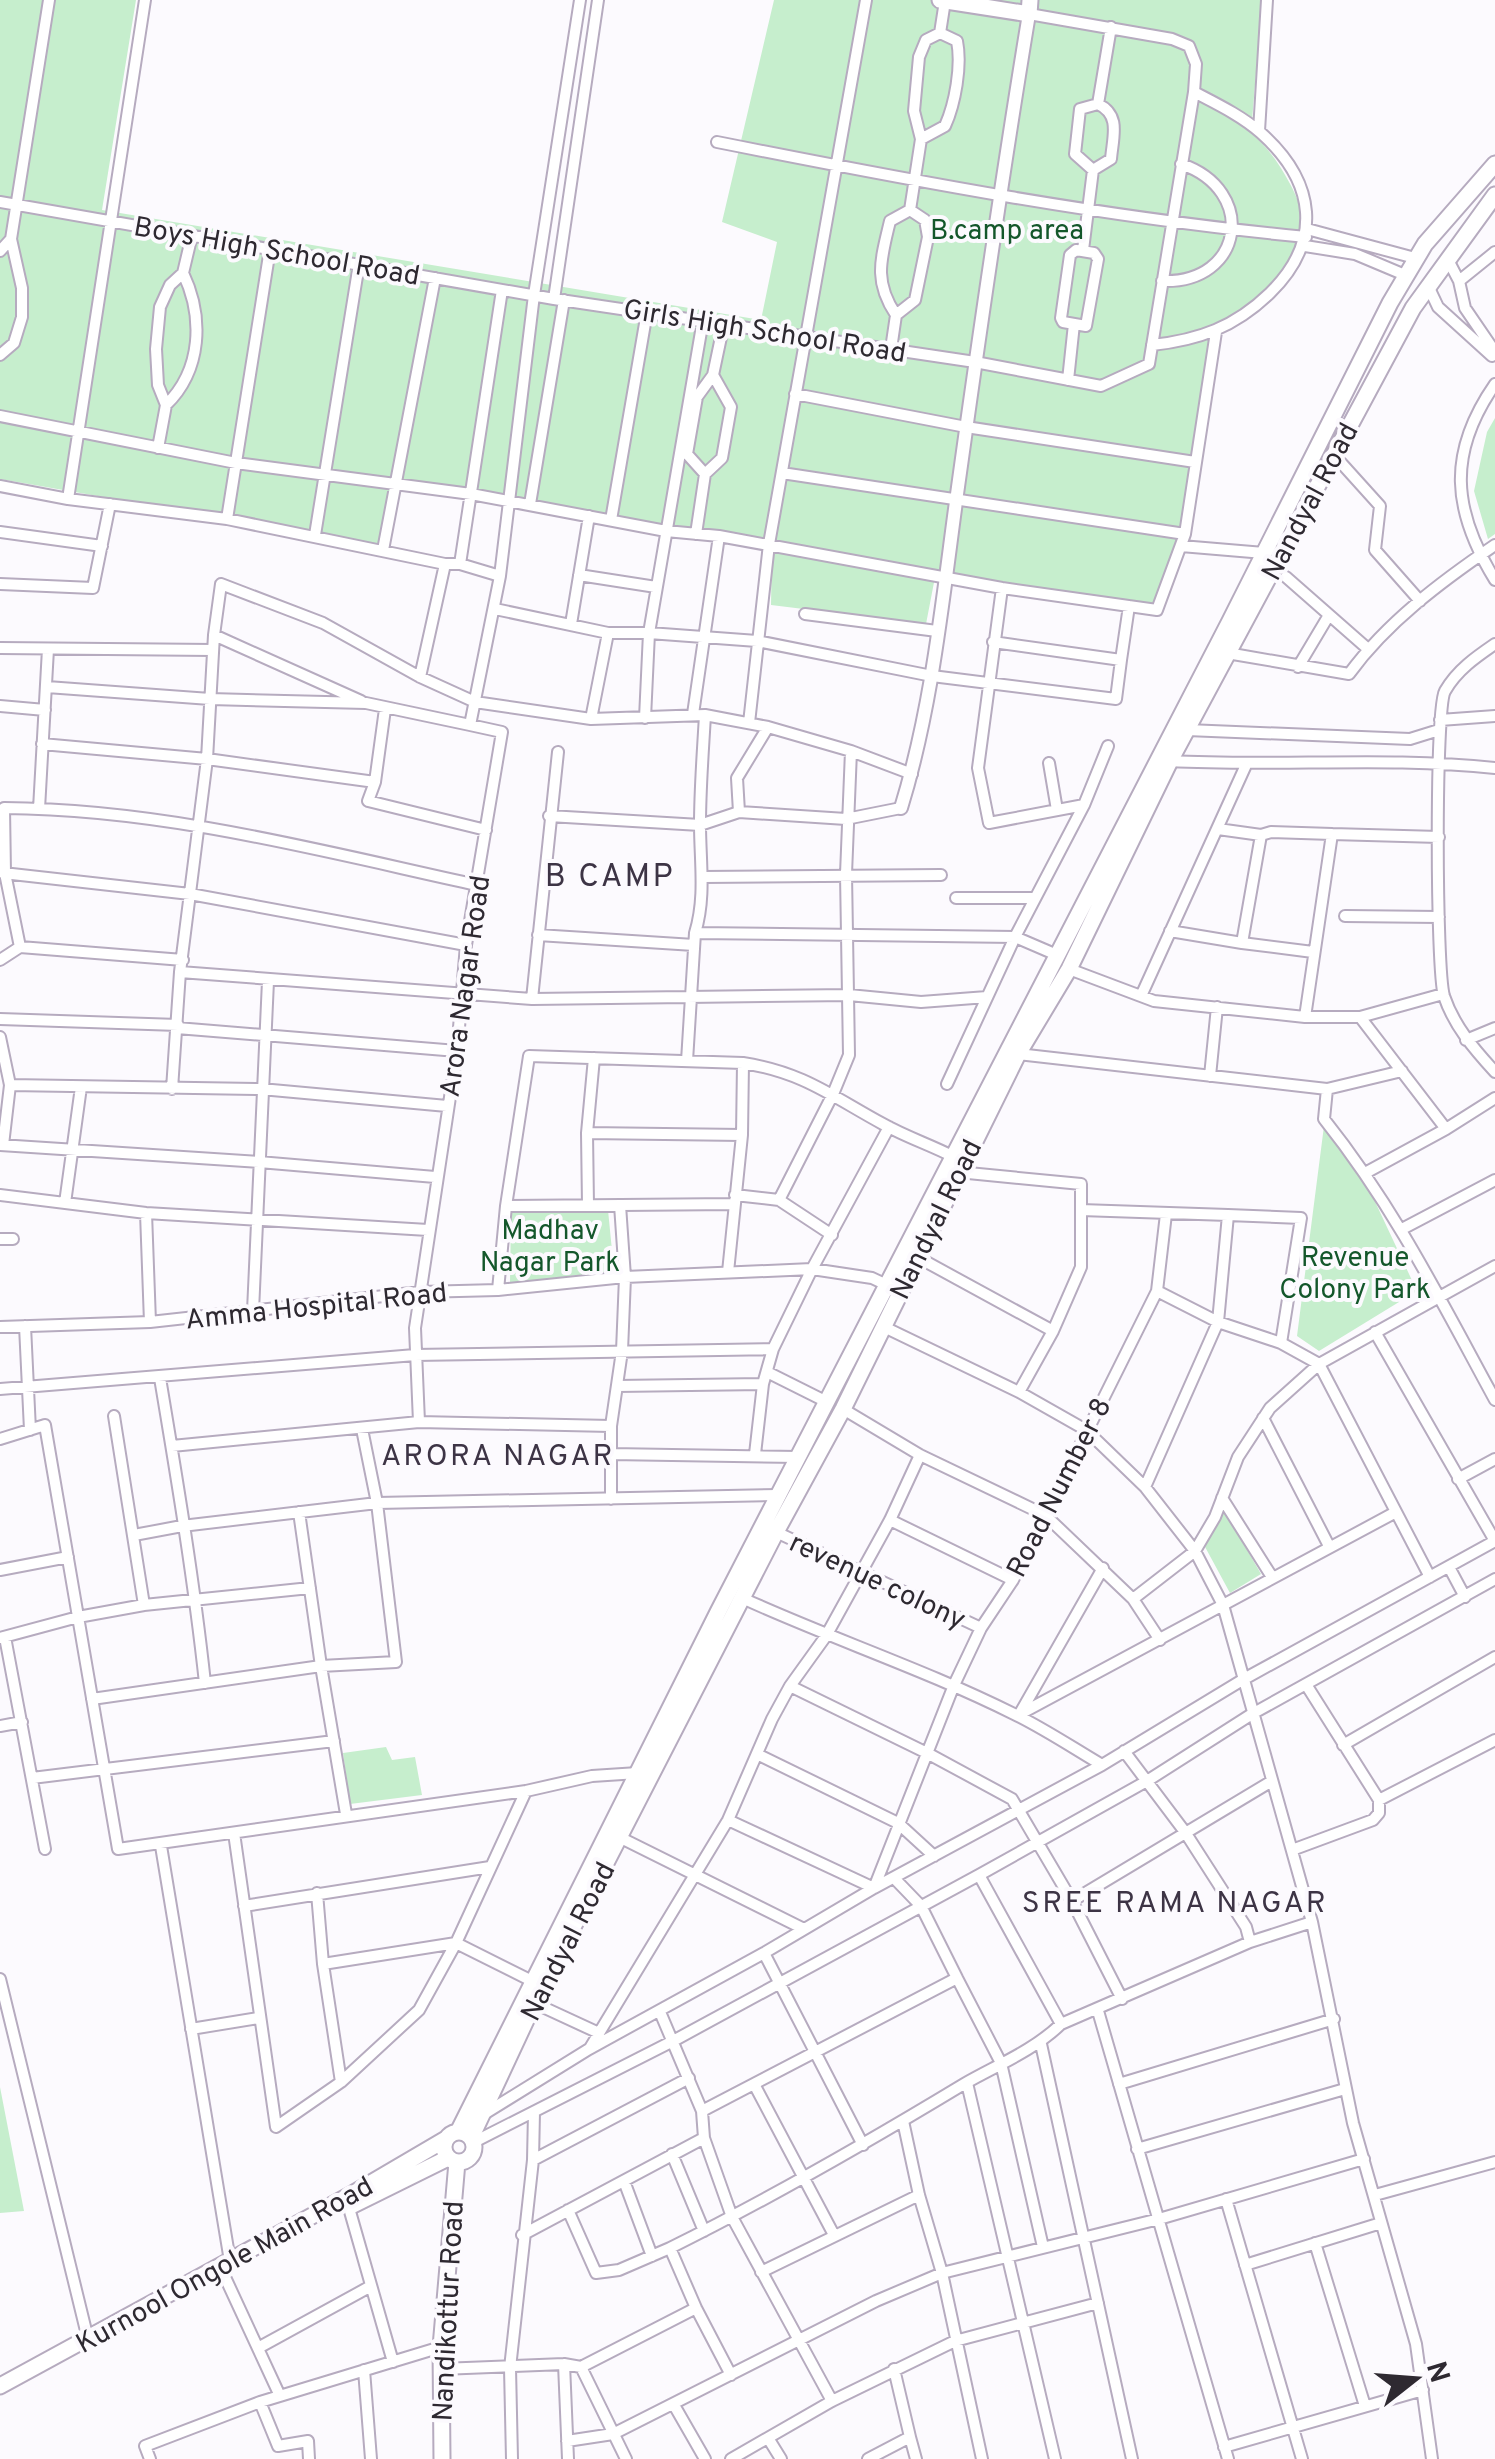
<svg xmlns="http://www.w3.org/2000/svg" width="1495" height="2459" viewBox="0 0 1495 2459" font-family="Overpass,sans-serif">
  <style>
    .green { fill: #c6eecd }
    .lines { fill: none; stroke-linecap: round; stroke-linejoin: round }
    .minor-casing { stroke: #b6abbf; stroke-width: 14 }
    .tertiary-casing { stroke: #b6abbf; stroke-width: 16 }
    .secondary-casing { stroke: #b6abbf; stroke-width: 19 }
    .primary-casing { stroke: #b6abbf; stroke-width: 19 }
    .minor { stroke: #fff; stroke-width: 10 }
    .tertiary { stroke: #fff; stroke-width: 12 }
    .secondary { stroke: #fff; stroke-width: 15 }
    .primary { stroke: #fff; stroke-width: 15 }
    .labels { text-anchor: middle; stroke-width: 8; stroke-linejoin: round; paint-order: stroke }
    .park-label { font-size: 28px; fill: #14572b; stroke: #fcfafe }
    .street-label { font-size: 28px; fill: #2e2931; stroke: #fcfafe }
    .neighbourhood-label { font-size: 30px; letter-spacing: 2.5px; fill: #3d3445; stroke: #fcfafe }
    .quarter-label { font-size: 32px; letter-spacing: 2.5px; fill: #3d3445; stroke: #fcfafe }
  </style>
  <rect width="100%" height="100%" fill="#fcfafe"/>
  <path class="green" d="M0,0h136l-34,210 659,110 16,-78 -55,-20 52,-222h488l-11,133c17,14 28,31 38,49 41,71 -22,112 -76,145l-31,209 -27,70 -219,-34 -10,52 -155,-19 1,-63 -379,-63 -14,66 -379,-66z
    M1495,418v116l-7,5 -14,-48 13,-59z
    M1324,1126l39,50 54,115 -98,60 -22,-15z
    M608,1210l6,61 -104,12 1,-70z
    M1224,1510l37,64 -31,19 -26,-48z
    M386,1747l6,13 23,-3 7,38 -72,9 -7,-51z
    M0,2087l24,124 -24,2z"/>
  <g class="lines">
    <g class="minor-casing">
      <path id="minor" d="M940,33l5,-32
        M1098,104c23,11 15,32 13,55l-18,11 -18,-16 5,-45z
        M1098,104l13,-77
        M1259,131l8,-131
        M921,139l24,-13c10,-22 17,-60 12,-85l-17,-8
        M717,142c196,39 390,76 589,95
        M0,202l554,97 421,63 126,24 48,-22 45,-272 2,-28 -7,-18 -17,-7 -143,-25
        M910,210l11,-71 -7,-28 5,-54 7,-17 14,-7
        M1307,229l108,29
        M1305,246l50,8 50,21
        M1076,250l18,3 4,6 -12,67 -23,-4 -2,-4 9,-63z
        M1083,250l10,-80
        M0,251l11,-12
        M1447,258l12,23 6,27 30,44
        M1162,281c82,3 96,-91 19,-117
        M1459,281l36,-29
        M1429,288l9,19 54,49
        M554,299l44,-299
        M896,315l19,-15 13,-63 -3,-17 -15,-10
        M1152,345c47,-5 83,-18 118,-52 53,-52 46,-111 -9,-160 -19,-17 -44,-29 -67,-41
        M891,349l5,-34c-23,-34 -15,-56 -6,-94l20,-11
        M0,355l14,-12 8,-26v-29l-11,-49 38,-239
        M1068,380l6,-56
        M1495,384c-48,69 -43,126 0,196
        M795,394l171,33 229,35
        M166,405c36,-35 38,-88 17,-132
        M0,416l236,47 235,31 195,37 53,5 283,52 155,22 28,-76 31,-202
        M158,448l8,-43 -8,-20 -2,-36 4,-42 10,-22 13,-12 9,-38
        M1334,455l46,51 -5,44 45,51
        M782,473l403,61
        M705,474l-18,-20 10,-57 16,-22 11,-52
        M0,486l68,13 159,20 218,45h15l40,12
        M68,499l77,-499
        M530,504l34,-204
        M227,519l43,-270
        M611,520l36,-208
        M0,532l102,14
        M696,534l9,-60 17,-16 9,-51 -18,-32
        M315,535l44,-271
        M1181,546l83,7
        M383,550l52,-272
        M460,564l42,-274
        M579,575l77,12
        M1286,577l82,72
        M0,584l93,4 17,-84
        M1002,588l-24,180 11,55 95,-18
        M495,609l113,24h41l108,8 175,35 184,23 5,-39
        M805,614l132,17
        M571,624l18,-108
        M214,635l147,66
        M993,642l128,18 8,-54
        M1495,644c-19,13 -38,26 -50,47 -10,17 -9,279 -1,305 10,30 30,53 51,76
        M0,648l213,2
        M1227,653l122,21c38,-52 93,-93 146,-129
        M1298,667l31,-52
        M420,677l25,-113
        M47,687l163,12 156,4 104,22
        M0,706l45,4
        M693,714l26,-178
        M645,718l4,-85 54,-313
        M591,719l17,-86
        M1440,720l55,-4
        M749,723l20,-179 97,-544
        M1187,730l223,9 29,-9
        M42,744l165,15 168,23 -7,19 118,29
        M1170,761c109,6 218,-5 325,7
        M1049,763l8,47
        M375,782l10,-73
        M39,809l9,-160
        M739,812l-2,-34 31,-51
        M549,816l151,9 39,-13 107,7 55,-11
        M1218,829l43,6
        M3,873l187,21 276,51
        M703,877l238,-2
        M956,898h79
        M1345,916l94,1
        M1170,931l72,12
        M695,933l320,4 42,18
        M538,935l156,10
        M20,947l163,13
        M1313,952l-71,-9 19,-108 10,-3 61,2
        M0,960l20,-13 -15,-74 -1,-65c161,1 317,43 473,77
        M1069,969l85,32 151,16h55l83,-23
        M180,972l352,27 317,-4 72,7 66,-5
        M1141,996l105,-231
        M532,999l26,-247
        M1305,1017l27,-183 107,3
        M1360,1017l86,112
        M0,1019l178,6
        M177,1028l280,23
        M0,1037l10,48 -7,60
        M1466,1040l29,-12
        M1018,1054l309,35 75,-18
        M687,1061l8,-128c11,-36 5,-71 5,-109 0,-36 3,-73 5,-109
        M743,1063c60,9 90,34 140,61 23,13 48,21 71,33
        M1210,1076l7,-69
        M947,1084l68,-147 69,-132 24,-59
        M10,1085l251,4 186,17
        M172,1089l8,-117 27,-213 7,-124 7,-51 102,39 97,54 55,25 116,17 114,-4 63,12 83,24 61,23
        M1327,1089l-3,30c71,89 117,182 171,281
        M587,1133l155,2
        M0,1145l259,17 176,15
        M958,1172l123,12v83l-28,64 -34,61
        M1367,1172l79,-43 49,-31
        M0,1195l146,18 282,17
        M735,1195l44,5 53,35
        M779,1200l54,-106 16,-39 -3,-181 5,-123
        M65,1203l16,-116
        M588,1205l-1,-72 7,-75
        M506,1206l228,-2
        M1081,1210l147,5 -10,107 -73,165
        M146,1213l4,109
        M1228,1215l73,3 -20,125 38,21 111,213
        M1402,1229l93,-49
        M0,1239h13
        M919,1258l134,73
        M498,1290l8,-84 23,-150 214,7 -1,72 -14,137
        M1157,1291l61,31 63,21
        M253,1311l15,-330
        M25,1326l5,104
        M882,1326l137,66 67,38 59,57 50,64 28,54 89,317 41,201 63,221 16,115
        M0,1327l150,-5 270,-30 78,-2 127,-13 187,-8 60,9 17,8
        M767,1372l60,30
        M160,1378c17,101 34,203 45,305
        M617,1386l146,-2
        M0,1389l415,-34 358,-6
        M843,1409l77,46 125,60 88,84 27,41
        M114,1416l30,189
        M1263,1418l66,128
        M419,1422l-4,-94 42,-277 9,-106 36,-213 -32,-7 30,-149 34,-281 46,-295
        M0,1439l45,-14 73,424 408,-58 66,-15 46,-3
        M172,1446l247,-24 192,4
        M611,1454l187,3
        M755,1454l8,-70 10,-35 39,-80 77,-142
        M1458,1479l37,-20
        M1222,1498l50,79
        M611,1499v-73l11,-75 3,-74 -5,-72
        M299,1512l22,154 25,148
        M890,1520l123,60
        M776,1532l205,96
        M134,1535l48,-9 195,-23 -15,-74
        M1449,1567l16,30
        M0,1570l68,-13
        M742,1598c90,41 184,72 272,116 31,15 59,34 88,51
        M1133,1599l62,-48 20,-34 23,-60 32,-49 49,-44 176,-98
        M5,1637l40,212
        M0,1638l78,-21 66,-12 166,-17
        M790,1686l137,67 85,46 60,102 50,98
        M1307,1686l72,114 116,-60
        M92,1699l229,-33 75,-4 -19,-159 402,-8
        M1018,1715l378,-203
        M1019,1715l84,-147
        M0,1726l22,-4
        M1343,1745l152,-88
        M1124,1751l61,81 61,95 4,15
        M757,1754l141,69 36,33
        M32,1778l302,-37
        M728,1820l146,68 80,-203 27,-57 32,-48 144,-289 9,-77
        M234,1833l42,294 65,-45 78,-72 37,-67 70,-152
        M619,1837l185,92
        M161,1846l69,415
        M1292,1850l81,-30 6,-7v-13
        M979,1875l82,149
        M317,1893l6,71
        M1072,1901l200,-120
        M244,1906l246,-39
        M764,1953l99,192
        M957,1978l44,85 42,184
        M0,1979l88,360
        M534,2003l65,30
        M1098,2011l130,448
        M660,2012l42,99 2,27 28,79 100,184
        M191,2029l67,-11
        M1041,2044l91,415
        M590,2048l138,-228 44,-101 18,-33 36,-50 64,-116 30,-65
        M341,2082l-18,-118 133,-21 78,39
        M967,2083l88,376
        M754,2084l80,151
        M1119,2084l215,-65
        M702,2111l255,-133 -36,-72 -27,-28
        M484,2114l105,-65 175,-96 110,-65 228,-123 142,-86 251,-138 -120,-209
        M903,2121l16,74 23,78 40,186
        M474,2142l199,-101 306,-166 168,-94 105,-67 243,-135
        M1137,2149l208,-60
        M672,2154l32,77
        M533,2160l156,-82
        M624,2181l28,75
        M1375,2195l120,-33
        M1226,2199l76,260
        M349,2208l44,154
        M568,2210l28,63 23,-3 51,-22
        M522,2235l182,-97
        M1315,2243l50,163
        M1245,2265l136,-42
        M761,2272l158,-77
        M224,2275l56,121
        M258,2348l113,-62
        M564,2364l4,95
        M581,2367l45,92
        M441,2369l123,-5 17,3 115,-59
        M894,2369l16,68
        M364,2370l7,89
        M731,2375l-35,-67 -26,-60c101,-50 198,-106 294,-164 33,-19 69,-33 97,-60l189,-82 62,-20
        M260,2402l18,44 30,-5 1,18
        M674,2405l31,54
        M768,2438l13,21
        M567,2441l46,-7 263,-133 66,-28 217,-54 205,-60
        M1224,2447l199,-57
        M150,2459l-5,-13 115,-44 181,-55
        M512,2459l-2,-91 23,-208 1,-48
        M731,2459l101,-58 123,-60 143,-38
        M868,2459l42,-22 6,22"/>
    </g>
    <g class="tertiary-casing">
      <path id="tertiary" d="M901,808c32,-104 42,-214 57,-321 22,-158 45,-316 71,-473"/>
    </g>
    <g class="secondary-casing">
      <path id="secondary" d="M940,0l89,14 1,-14"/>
    </g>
    <g class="primary-casing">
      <path id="primary" d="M444 2147a15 15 0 1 1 30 0a15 15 0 1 1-30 0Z
        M458,2132l260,-520 512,-991 160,-318 35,-59 70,-80
        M471,2138l63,-135 242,-471 67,-123 175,-355 51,-85 101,-208 243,-453 82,-113
        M353,2205l95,-47
        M0,2386l354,-193 92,-54
        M442,2459l-1,-112 16,-185"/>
    </g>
    <use href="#minor" class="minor"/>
    <use href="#tertiary" class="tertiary"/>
    <use href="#secondary" class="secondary"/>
    <use href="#primary" class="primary"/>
  </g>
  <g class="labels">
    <g class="park-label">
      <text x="1007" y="239">B.camp area</text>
      <text x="550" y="1239">Madhav<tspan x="550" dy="32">Nagar Park</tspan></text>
      <text x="1355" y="1266">Revenue<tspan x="1355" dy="32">Colony Park</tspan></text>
    </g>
    <g class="street-label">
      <text transform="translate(277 250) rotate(10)" y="10">Boys High School Road</text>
      <text transform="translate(765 330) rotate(9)" y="10">Girls High School Road</text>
      <text transform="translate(1309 501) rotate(-62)" y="10">Nandyal Road</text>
      <text transform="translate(464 986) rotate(-82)" y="10">Arora Nagar Road</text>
      <text transform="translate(935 1219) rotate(-64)" y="10">Nandyal Road</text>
      <text transform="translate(316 1305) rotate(-6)" y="10">Amma Hospital Road</text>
      <text transform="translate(1058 1487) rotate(-63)" y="10">Road Number 8</text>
      <text transform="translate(878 1580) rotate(25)" y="10">revenue colony</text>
      <text transform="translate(567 1941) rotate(-63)" y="10">Nandyal Road</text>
      <text transform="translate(224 2264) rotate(-29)" y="10">Kurnool Ongole Main Road</text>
      <text transform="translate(447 2311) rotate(-87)" y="10">Nandikottur Road</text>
    </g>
    <g class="neighbourhood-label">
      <text x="498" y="1465">ARORA NAGAR</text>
      <text x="1175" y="1912">SREE RAMA NAGAR</text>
    </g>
    <g class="quarter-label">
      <text x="610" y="886">B CAMP</text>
    </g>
  </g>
  <g transform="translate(1415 2379) rotate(73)" stroke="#fcfafe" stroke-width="8" paint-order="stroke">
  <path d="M0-8L18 38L0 25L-18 38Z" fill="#2e2931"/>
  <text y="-15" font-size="28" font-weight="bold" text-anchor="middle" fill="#2e2931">N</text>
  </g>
</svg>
